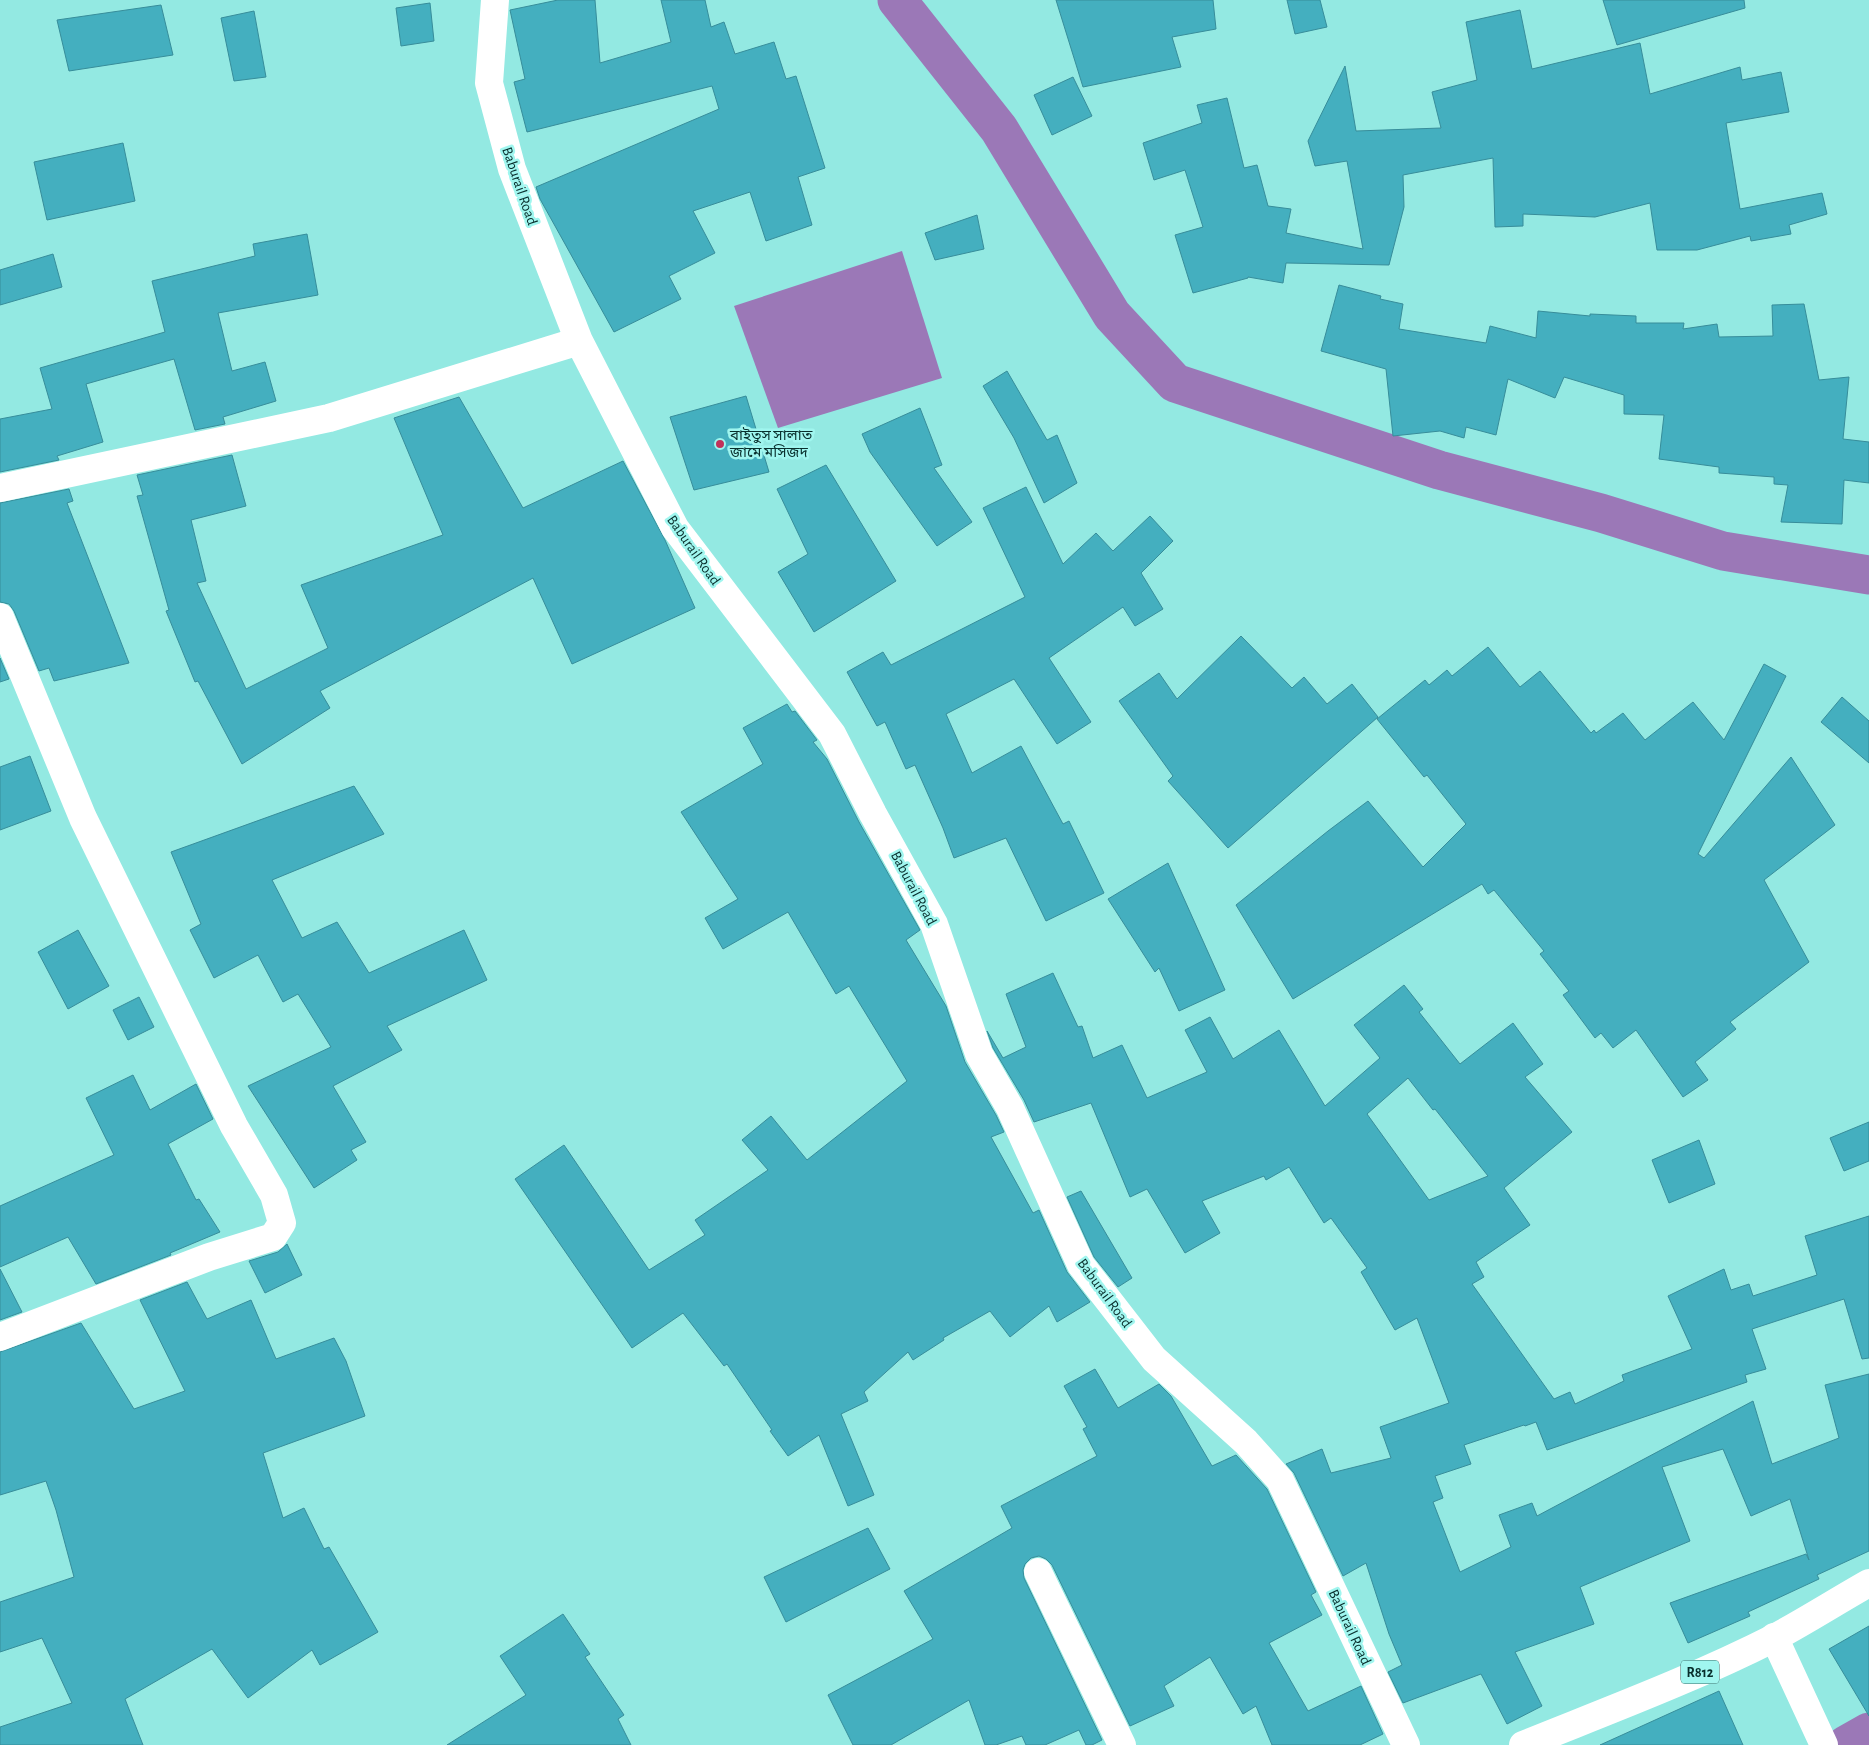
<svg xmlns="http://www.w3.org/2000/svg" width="1869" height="1745" viewBox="0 0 1869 1745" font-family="'Alegreya Sans','Noto Sans Bengali',sans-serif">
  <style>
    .water { fill: #9b78b7 }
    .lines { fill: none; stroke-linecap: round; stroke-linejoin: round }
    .canal { stroke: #9b78b7; stroke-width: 39 }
    .building { fill: #44afbf; stroke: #378d9a; fill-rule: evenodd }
    .minor { stroke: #fff; stroke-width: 28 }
    .primary { stroke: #fff; stroke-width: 28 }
    .poi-dot { fill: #c1325a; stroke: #a0f6ef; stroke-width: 2 }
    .labels { text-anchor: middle; stroke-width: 5; stroke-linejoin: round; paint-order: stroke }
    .shield { fill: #a0f6ef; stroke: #366a66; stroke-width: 1 }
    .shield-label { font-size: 14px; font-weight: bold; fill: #082e2c }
    .street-label { font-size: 15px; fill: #082e2c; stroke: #a0f6ef }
    .poi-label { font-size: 15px; fill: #082e2c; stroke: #a0f6ef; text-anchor: start }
  </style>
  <rect width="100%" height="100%" fill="#93e9e2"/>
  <path class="water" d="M902,251l40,127 -164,50 -44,-122z"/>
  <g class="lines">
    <path class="canal" d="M897,0l102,129 113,186 63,68 264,87 162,43 122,38 146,24
      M1846,1745l23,-13"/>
  </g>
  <path class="building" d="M558,0h37l5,63 71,-21 -10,-42h44l6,27 13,-5 11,32 39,-12 12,37 10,-3 29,92 -27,9 14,48 -46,16 -16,-49 -57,19 22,42 -46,23 12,23 -67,33 -74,-133 -4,-12 183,-78 -7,-23 -185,46 -13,-50 11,-3 -15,-69z
    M1056,0h157l3,29 -44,8 9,30 -98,20z
    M1287,0h33l7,27 -32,7z
    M1603,0h141l1,8 -128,37z
    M430,3l4,38 -33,5 -5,-38z
    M161,5l12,50 -104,16 -12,-51z
    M1520,10l12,59 108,-26 10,51 90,-27 2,13 39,-8 8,40 -63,11 14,86 82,-16 5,21 -38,11 2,9 -40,7 -1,-5 -53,14h-40l-7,-47 -55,14 -72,-3v12l-28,1 -2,-69 -90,17 1,32 -15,58 -103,-2 -3,20 -35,-6v1l-55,15 -18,-58 28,-8 -18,-57 -31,10 -11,-37 59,-20 -5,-18 30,-7 17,70 13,-3 11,41 23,3 -5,24 77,16 -16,-88 -32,5 -7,-25 37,-75 11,65 85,-3 -9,-36 45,-12 -11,-58z
    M254,11l12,66 -32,4 -13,-63z
    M1073,77l19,39 -40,19 -18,-40z
    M123,143l12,58 -88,19 -13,-58z
    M977,215l7,34 -49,11 -10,-27z
    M307,234l11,61 -100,18 14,58 33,-9 11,39 -53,16 2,7 -30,6 -21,-71 -88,25 17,58 -46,14 2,4 -59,12v-53l52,-10 -12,-41 125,-36 -13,-51 103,-25 -2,-12z
    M53,254l9,33 -62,18v-35z
    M1339,285l42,11 -1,3 23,5 -4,25 87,14 4,-17 46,12 2,-27 52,5v-2l46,2v7h48l-1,6 34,-5 2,13 54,-1 -1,-31 32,-1 15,76 30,-3 -6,62 26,3v41l-25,-3 -2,44 -61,-2 7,-37 -14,-1v-7l-55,-4v-6l-60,-8 5,-44 -40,-1v-19l-60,-18 -9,21 -47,-19 -12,56 -30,-8 -2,11 -24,-7 -47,5 -7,-67 -65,-18z
    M1007,371l40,69 10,-5 20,48 -33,20 -30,-65 -31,-52z
    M746,396l23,76 -75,18 -24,-73z
    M459,397l64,111 100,-47 42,79 30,68 -123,56 -39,-86 -213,113 10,17 -88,56 -44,-83 -3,1 -29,-71 3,-1 -32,-114 6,-1 -6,-20 95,-20 14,51 -55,14 15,61 -9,2 49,106 82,-41 -27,-63 142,-50 -49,-117z
    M920,408l22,57 -8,3 38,54 -35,24 -67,-94 -8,-18z
    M826,465l70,116 -82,51 -36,-60 30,-18 -31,-65z
    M1026,487l37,77 33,-31 17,18 37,-35 23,25 -32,32 22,36 -28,17 -12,-19 -74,51 42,64 -34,22 -43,-65 -68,35 26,59 49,-27 42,78 6,-3 35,72 -58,28 -40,-83 -52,20 -11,-30 -28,-63 -9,4 -21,-47 -8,4 -30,-54 36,-20 8,13 134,-68 -42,-89z
    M69,489l4,12 -6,2 62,160 -75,18 -5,-13 -10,3 -25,-60 -5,-7 -9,-2v-99z
    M1241,636l51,52 12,-11 23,27 25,-20 26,33 -150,131 -60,-67 5,-5 -54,-75 40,-28 18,26z
    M1488,647l32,40 20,-16 51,62 3,-3 2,3 27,-20 22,27 48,-38 31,38 40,-76 22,12 -88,178 6,4 87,-101 44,68 -71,55 45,82 -79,60 6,7 -41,33 13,18 -25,17 -47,-67 -23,18 -12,-15 -6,5 -32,-43 6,-4 -29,-37 4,-3 -50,-61 -6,4 -6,-10 -189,115 -57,-94 92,-74 40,-30 55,66 43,-43 -39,-49 -3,2 -47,-58 48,-39 4,5 18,-15 5,6z
    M0,658l9,21 -9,3z
    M1842,697l27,24v42l-48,-41z
    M787,704l5,8 3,-1 22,29 -4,2 14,17 32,63 61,108 -14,10 40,66 19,56 31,53 8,17 -13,5 42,76 6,-3 28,62 23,30 -33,20 -8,-16 -39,31 -20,-26 -47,27 1,2 -31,20 -5,-8 -44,40 4,9 -27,13 33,81 -26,11 -29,-71 -31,21 -18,-25 2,-1 -45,-66 -3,2 -41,-53 -51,35 -117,-169 49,-34 85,125 56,-35 -10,-15 73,-50 -26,-30 29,-24 36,44 100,-79 -58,-95 -13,8 -48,-82 -65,37 -18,-31 33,-19 -57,-87 82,-48 -20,-36z
    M30,756l21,55 -51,19v-63z
    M354,786l30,48 -112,46 30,58 35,-16 32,51 95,-43 23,50 -100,46 15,24 -69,36 33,56 -15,8 6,10 -43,28 -66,-102 83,-39 -33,-53 -15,8 -25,-47 -44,23 -24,-48 11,-6 -30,-72z
    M1168,863l57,127 -46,21 -20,-43 -4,4 -47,-73z
    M78,930l31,56 -41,23 -30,-57z
    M1053,973l25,54 4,-1 11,32 29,-13 25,53 60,-26 -22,-42 25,-13 23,42 46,-29 46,76 55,-48 -26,-33 50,-40 19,24 -4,3 41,52 53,-41 30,41 -18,13 47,55 -68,56 26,37 -54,37 8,15 -12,7 82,115 16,-7 5,12 49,-23 -2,-6 70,-26 -24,-53 56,-27 7,21 18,-6 4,12 64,-21 -12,-39 64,-20v142l-7,1 -18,-60 -92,30 14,40 -21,6 2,7 -200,68 -11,-28 -11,4 -1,-1 -60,20 7,19 -36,12 8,22 -10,4 27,70 51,-25 -12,-32 33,-12 5,13 216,-115 19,63 67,-26 -14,-53 44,-11v177l-52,24 2,4 -71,33 2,4 -62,27 -18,-40 136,-49 3,6 -19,-61 -39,17 -28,-67 -61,18 28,74 -110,46 14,37 -79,28 27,54 -35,18 -26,-50 -78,29 -15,-31 14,-7 -13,-31 -23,-71 -23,13 -49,-103 -8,-9 36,-15 9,24 60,-15 -11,-31 69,-24 -32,-85 -22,12 -34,-58 6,-4 -36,-50 -7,5 -35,-56 -23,13 -2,-4 -62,25 18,32 -35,20 -38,-64 -17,8 -39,-94 -57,19 -10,-22 -31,-52 -6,-17 16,27 23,-11 -20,-53zM1408,1078l25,32 2,-1 53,67 -59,24 -62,-86z
    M139,997l15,30 -26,13 -15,-30z
    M133,1075l17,35 46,-26 17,35 -45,25 28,56 3,-1 21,33 -50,21 1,2 -75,29 -28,-47 -68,30v-61l114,-51 -28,-57z
    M1869,1122v39l-25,10 -14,-33z
    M1699,1140l16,44 -46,19 -17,-43z
    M1081,1191l51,87 -14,9 -24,-30 -27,-60z
    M287,1244l15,31 -37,18 -16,-32 29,-9z
    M0,1269l22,43 -22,8z
    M187,1282l20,37 44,-19 25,59 58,-21 12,23 19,55 -102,37 20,65 21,-10 20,41 5,-2 49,85 -58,33 -8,-15 -64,48 -36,-49 -87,50 18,46h-143v-18l72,-24 -30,-65 -42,14v-50l74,-25 -18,-67 -10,-29 -46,14v-143l81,-29 53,86 51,-18 -45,-91z
    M1095,1369l23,39 41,-24 12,12 41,70 24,-11 31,34 49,103 -5,3 11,20 -53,28 39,68 53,-25 22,48 -23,11h-88l-16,-39 -13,8 -33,-57 -46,29 10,20 -44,20 -78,-161 -6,-6 -7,-3 -8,2 -6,6 -2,6 1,8 78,162 -10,5h-6l-7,-15 -34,15h-19l-4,-9 -26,9h-11l-16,-45 -78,45h-38l-25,-50 105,-56 -29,-48 108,-63 -11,-22 96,-50 -14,-27 4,-2 -23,-41z
    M868,1528l22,41 -104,53 -22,-45z
    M563,1614l27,40 -5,3 39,58 -6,4 13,26h-184l79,-50 -26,-39z
    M1869,1626v90l-40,-67z
    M1719,1691l24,54h-143z"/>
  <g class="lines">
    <path class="minor" d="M495,0l-6,83 23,86 67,172 96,187 157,206 41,80 61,110 45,130 31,54 71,157 73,94 92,83 34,38 126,265
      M0,488l329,-70 250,-77
      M0,617l83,201 151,308 40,69 8,28 -9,14 -64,20 -209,80
      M1038,1572l84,173
      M1774,1637l50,108"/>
    <path class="primary" d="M1523,1745c84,-34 170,-66 251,-107 32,-17 63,-37 95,-55"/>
  </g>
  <circle class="poi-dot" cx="720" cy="444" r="5"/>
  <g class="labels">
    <rect class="shield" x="1681" y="1660.5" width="38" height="23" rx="4"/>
    <g class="shield-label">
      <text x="1700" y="1677">R812</text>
    </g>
    <g class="street-label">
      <text transform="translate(520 186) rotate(71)" y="5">Baburail Road</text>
      <text transform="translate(694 550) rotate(55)" y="5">Baburail Road</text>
      <text transform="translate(914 888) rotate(62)" y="5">Baburail Road</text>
      <text transform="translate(1105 1293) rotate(54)" y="5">Baburail Road</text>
      <text transform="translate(1350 1627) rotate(65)" y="5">Baburail Road</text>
    </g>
    <g class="poi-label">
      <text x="730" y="440">বাইতুস সালাত<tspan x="730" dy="17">জামে মসিজদ</tspan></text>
    </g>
  </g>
</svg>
